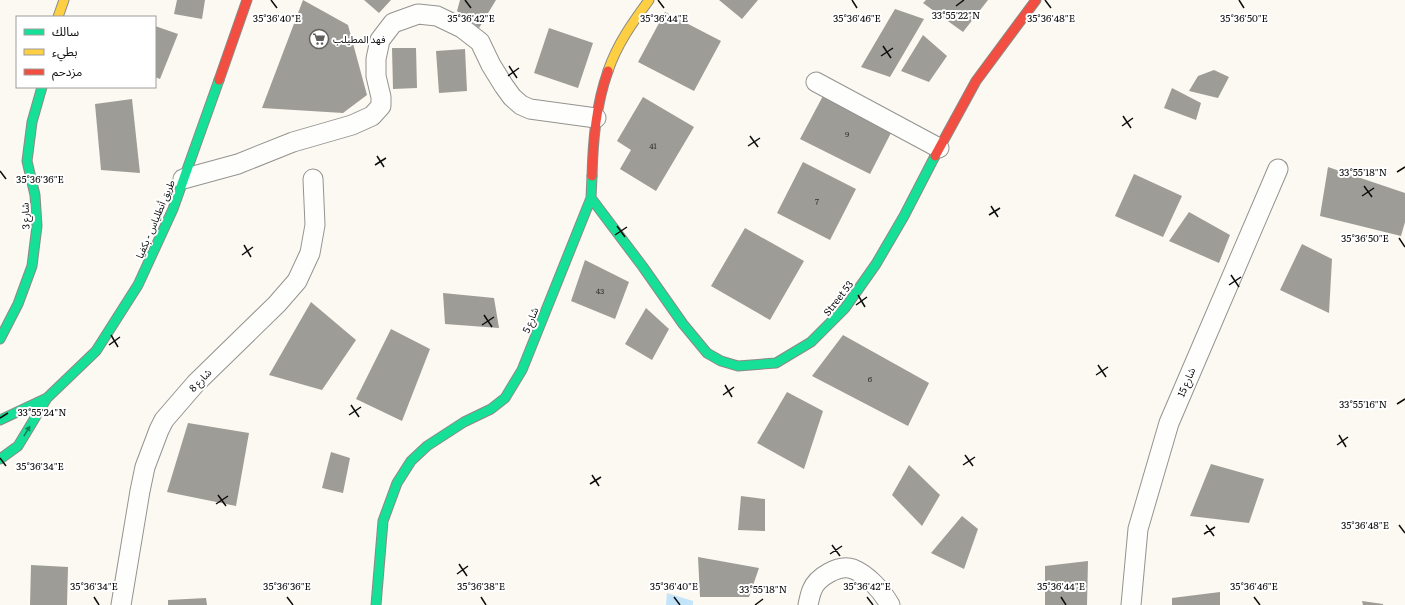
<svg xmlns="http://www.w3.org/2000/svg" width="1405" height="605" viewBox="0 0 1405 605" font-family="Literata,'Noto Sans Arabic',serif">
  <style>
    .water { fill: #c4e4f9 }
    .building { fill: #9e9c97 }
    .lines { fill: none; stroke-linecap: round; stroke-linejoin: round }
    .street-casing { stroke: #949390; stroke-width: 21 }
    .fast-casing { stroke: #8b8a86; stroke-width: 11 }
    .slow-casing { stroke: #8b8a86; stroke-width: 11 }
    .jam-casing { stroke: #8b8a86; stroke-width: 11 }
    .street { stroke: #fefefd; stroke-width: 19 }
    .fast { stroke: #16e098; stroke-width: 9 }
    .slow { stroke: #ffcf43; stroke-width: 9 }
    .jam { stroke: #f24e42; stroke-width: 9 }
    .oneway { fill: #128159 }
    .ticks { fill: none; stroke: #0d0d0d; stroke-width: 1.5 }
    .labels { text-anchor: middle; stroke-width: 4; stroke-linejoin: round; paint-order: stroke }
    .number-label { font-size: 8px; fill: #313130 }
    .poi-label { font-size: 10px; fill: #0d0d0d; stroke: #fff; text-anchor: start }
    .street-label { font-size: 10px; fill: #0d0d0d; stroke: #fff }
    .ticks-label { font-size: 10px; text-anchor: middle; fill: #0d0d0d; stroke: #fff; stroke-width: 4; stroke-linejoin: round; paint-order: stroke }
  </style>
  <rect width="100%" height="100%" fill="#fbf9f1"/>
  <path class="water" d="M667,593l26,8v4h-27z"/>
  <path class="building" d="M177,0h28l-3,19 -28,-5z
    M303,0l45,25 19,70 -24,18 -81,-5z
    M364,0h27l-12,13z
    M460,0h36l-17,28 -22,-17z
    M719,0h39l-16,19z
    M926,0h62l-25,32 -40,-29z
    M895,9l29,10 -34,58 -29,-10z
    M665,12l56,29 -27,50 -56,-29z
    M155,26l23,8 -18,45 -5,-2z
    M549,28l44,15 -15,45 -44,-15z
    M923,35l24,21 -18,26 -28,-11z
    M392,48h24l1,40 -24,1z
    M465,49l2,42 -28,2 -3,-42z
    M1214,70l15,7 -11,21 -29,-7 9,-15z
    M1172,88l29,15 -5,17 -32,-12z
    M824,94l69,35 -23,45 -70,-35z
    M643,97l51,30 -38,64 -36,-22 11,-19 -14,-9z
    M132,99l8,74 -39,-3 -6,-66z
    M803,162l53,27 -26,51 -53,-27z
    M1328,167l77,26v29l-4,14 -81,-20z
    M1134,174l48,22 -19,41 -48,-21z
    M1189,212l41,23 -11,28 -50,-22z
    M745,228l59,33 -34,59 -59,-34z
    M1302,244l30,15 -3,54 -49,-23z
    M585,260l44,22 -14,37 -44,-18z
    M443,293l51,5 5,30 -54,-4z
    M311,302l45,38 -34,50 -53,-15z
    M646,308l23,21 -17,31 -27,-16z
    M391,329l39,20 -28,72 -46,-22z
    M843,335l86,48 -21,43 -96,-50z
    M787,392l36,19 -19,58 -47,-26z
    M188,423l61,10 -13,73 -69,-14z
    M331,452l19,6 -7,35 -21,-5z
    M1211,464l53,15 -15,44 -59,-7z
    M909,465l31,30 -18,31 -30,-31z
    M741,496l24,3v32l-27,-1z
    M962,516l16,13 -14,40 -33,-16z
    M698,557l61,11 -10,29h-49z
    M1088,561l-1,44h-42v-39z
    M31,565l37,2 -1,38h-37z
    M1220,592v13h-48v-7z
    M206,598l1,7h-39v-5z
    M1362,601l21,3v1h-20z"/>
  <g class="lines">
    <g class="street-casing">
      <path id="street" d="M816,82l123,66
        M183,179l55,-15 55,-22 59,-17 20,-9 9,-10v-9l-5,-21v-17l4,-19 13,-17 25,-9 19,2 25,12 18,14 11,23 13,21 8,11 9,8 9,4 66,9
        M121,605l19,-114 5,-24 14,-37 5,-10 32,-37 81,-79 20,-23 13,-28 5,-28 -2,-46
        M808,605c1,-5 2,-10 4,-15 5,-13 27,-26 41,-21 15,6 29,22 37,36
        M1131,605l7,-76 31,-106 109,-254"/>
    </g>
    <g class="fast-casing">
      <path id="fast" d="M591,198l52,69 40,57 24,29 14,8 17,5 38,-3 35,-21 34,-34 31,-44 28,-48 31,-60
        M0,339l18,-35 14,-38 5,-40 -2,-31 -8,-34 5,-39 10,-35
        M0,420l47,-22
        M0,459l18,-13 29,-48 49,-47 42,-66 35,-76 46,-129
        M376,605l7,-84 14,-38 14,-22 16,-15 37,-24 27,-13 14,-11 17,-28 69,-172 1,-22"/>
    </g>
    <g class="slow-casing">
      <path id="slow" d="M58,17l6,-17
        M608,71c9,-27 25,-49 41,-71"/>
    </g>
    <g class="jam-casing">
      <path id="jam" d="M219,80l28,-80
        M935,156l41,-75 60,-81
        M592,176c1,-36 4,-71 16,-105"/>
    </g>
    <use href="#street" class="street"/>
    <use href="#fast" class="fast"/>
    <use href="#slow" class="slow"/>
    <use href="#jam" class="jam"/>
  </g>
  <defs><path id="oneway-solid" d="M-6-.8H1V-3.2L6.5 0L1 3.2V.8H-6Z"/></defs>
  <use class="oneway" href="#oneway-solid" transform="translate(27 431) rotate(-59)"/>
  <path class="ticks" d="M271,0l6,8M465,0l6,8M658,0l6,8M852,0l5,8M1045,0l6,8M1239,0l5,8M956,6l8,-6M883,46l8,12M881,56l12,-8M509,66l8,12M508,76l11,-8M1123,116l8,12M1122,126l11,-8M750,136l8,11M748,146l12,-8M377,156l7,11M375,165l11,-7M0,171l6,8M1397,172l8,-5M1364,186l8,11M1362,196l12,-8M991,206l7,11M989,215l11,-7M617,226l8,11M615,235l12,-8M1399,238l6,9M244,245l7,12M242,255l11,-8M1231,275l8,12M1229,285l12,-8M858,295l7,12M856,305l11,-8M484,315l8,12M482,325l12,-8M111,335l7,12M109,345l11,-8M1098,365l8,12M1096,375l12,-8M725,385l7,12M723,395l11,-8M1397,404l8,-5M351,405l8,12M349,415l12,-8M0,418l8,-5M1339,435l7,12M1337,445l11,-8M965,455l8,11M0,458l6,8M963,465l12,-8M592,475l7,11M590,484l11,-7M218,495l8,11M216,504l12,-8M1206,525l8,11M1399,525l6,8M1204,534l11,-7M832,545l8,11M830,554l12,-8M459,564l8,12M457,574l11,-8M94,597l5,8M287,597l6,8M481,597l5,8M674,597l6,8M867,597l6,8M1061,597l5,8M1254,597l6,8M755,605l8,-6"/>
  <defs>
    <g id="supermarket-ring" transform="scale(1)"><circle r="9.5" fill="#fff" stroke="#60605d" stroke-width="1.5"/><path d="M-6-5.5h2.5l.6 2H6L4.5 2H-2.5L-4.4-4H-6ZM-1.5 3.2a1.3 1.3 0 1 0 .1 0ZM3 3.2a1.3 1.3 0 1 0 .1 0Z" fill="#60605d"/></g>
  </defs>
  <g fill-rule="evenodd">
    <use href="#supermarket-ring" x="319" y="39"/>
  </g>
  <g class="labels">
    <g class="number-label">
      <text x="847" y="137">9</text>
      <text x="653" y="149">41</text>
      <text x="817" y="204">7</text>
      <text x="600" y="294">43</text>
      <text x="870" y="382">6</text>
    </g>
    <g class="poi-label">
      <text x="333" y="43">فهد المطيلب</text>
    </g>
    <g class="street-label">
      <text transform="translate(25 216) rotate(-92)" y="4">شارع 3</text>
      <text transform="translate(155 219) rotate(-67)" y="4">طريق أنطلياس - بكفيا</text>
      <text transform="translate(838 298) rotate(-52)" y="4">Street 53</text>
      <text transform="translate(530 320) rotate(-68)" y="4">شارع 5</text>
      <text transform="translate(200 380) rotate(-46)" y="4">شارع 8</text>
      <text transform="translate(1186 382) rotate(-67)" y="4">شارع 15</text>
    </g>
  </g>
  <g class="ticks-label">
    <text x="956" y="19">33°55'22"N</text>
    <text x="277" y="22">35°36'40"E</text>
    <text x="471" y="22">35°36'42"E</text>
    <text x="664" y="22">35°36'44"E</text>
    <text x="857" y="22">35°36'46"E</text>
    <text x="1051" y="22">35°36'48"E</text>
    <text x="1244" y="22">35°36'50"E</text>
    <text x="1363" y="176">33°55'18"N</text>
    <text x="40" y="183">35°36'36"E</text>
    <text x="1365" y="242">35°36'50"E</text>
    <text x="1363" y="408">33°55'16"N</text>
    <text x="42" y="416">33°55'24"N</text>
    <text x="40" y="470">35°36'34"E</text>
    <text x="1365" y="529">35°36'48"E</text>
    <text x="94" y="590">35°36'34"E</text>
    <text x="287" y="590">35°36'36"E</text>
    <text x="481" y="590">35°36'38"E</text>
    <text x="674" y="590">35°36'40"E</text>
    <text x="867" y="590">35°36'42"E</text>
    <text x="1061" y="590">35°36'44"E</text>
    <text x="1254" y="590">35°36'46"E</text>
    <text x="763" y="593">33°55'18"N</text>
  </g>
  <rect x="16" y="16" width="140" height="72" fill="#ffffff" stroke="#9e9e9e"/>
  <rect x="24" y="29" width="20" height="6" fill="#16e098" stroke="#9e9e9e"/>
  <text x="52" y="36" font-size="12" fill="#0d0d0d">سالك</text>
  <rect x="24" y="49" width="20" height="6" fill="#ffcf43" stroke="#9e9e9e"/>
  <text x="52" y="56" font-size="12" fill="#0d0d0d">بطيء</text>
  <rect x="24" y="69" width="20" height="6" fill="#f24e42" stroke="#9e9e9e"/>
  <text x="52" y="76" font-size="12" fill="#0d0d0d">مزدحم</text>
</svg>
